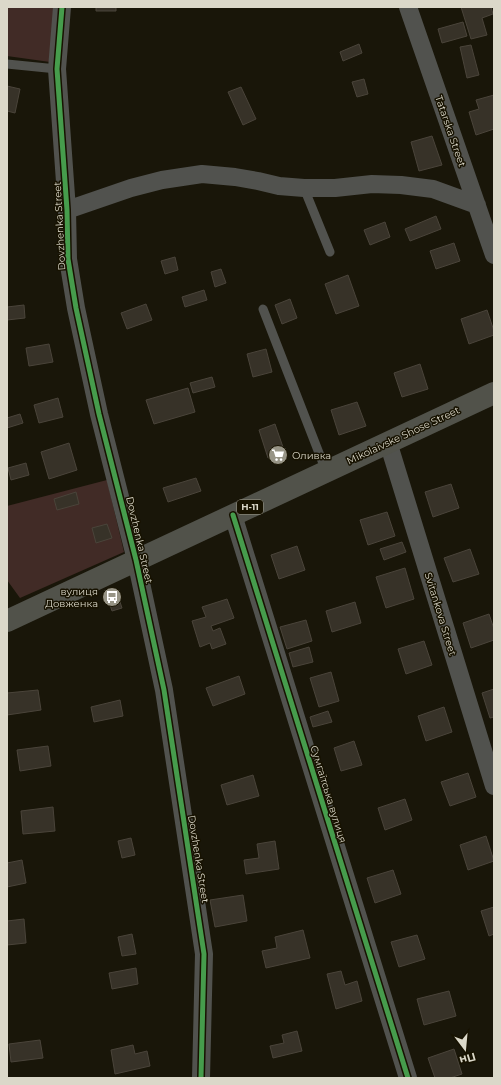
<svg xmlns="http://www.w3.org/2000/svg" width="501" height="1085" viewBox="0 0 501 1085" font-family="Montserrat,sans-serif">
  <style>
    .green { fill: #412b26 }
    .building { fill: #373228; stroke: #4a443a }
    .lines { fill: none; stroke-linecap: round; stroke-linejoin: round }
    .lane { stroke: #51524e; stroke-width: 9 }
    .street { stroke: #51524e; stroke-width: 18 }
    .primary { stroke: #51524a; stroke-width: 22 }
    .cycleway-casing { stroke: #171200; stroke-width: 8 }
    .cycleway { stroke: #469c4c; stroke-width: 5 }
    .labels { text-anchor: middle; stroke-width: 3; stroke-linejoin: round; paint-order: stroke }
    .shield { fill: #171200; stroke: #a09d8d; stroke-width: 1 }
    .shield-label { font-size: 9px; font-weight: bold; fill: #dbd8c9 }
    .street-label { font-size: 10px; fill: #dbd8c9; stroke: #171200 }
    .poi-label { font-size: 10px; fill: #dbd8c9; stroke: #171200; text-anchor: start }
  </style>
  <rect width="100%" height="100%" fill="#191609"/>
  <path class="green" d="M7,7h48l-5,55 -43,-6z
    M107,480l17,72 -104,46 -13,-18v-74z"/>
  <path class="building" d="M96,7h20v4h-20z
    M461,7h30l2,7 -11,4 5,17 -16,4z
    M463,22l4,14 -25,7 -4,-14z
    M359,44l3,9 -19,8 -3,-9z
    M471,45l8,30 -12,3 -7,-31z
    M364,79l4,15 -11,3 -5,-15z
    M7,86l13,3 -5,24 -8,-2z
    M241,87l15,32 -13,6 -15,-33z
    M494,95v34l-18,6 -7,-23 10,-3 -3,-9z
    M432,136l10,29 -23,6 -8,-29z
    M436,216l5,13 -31,12 -5,-12z
    M385,222l5,15 -20,8 -6,-15z
    M454,243l6,18 -24,8 -6,-18z
    M175,257l3,13 -13,4 -4,-13z
    M221,269l5,14 -11,4 -4,-15z
    M348,275l11,31 -23,8 -11,-30z
    M204,290l3,10 -22,7 -3,-10z
    M290,299l7,19 -15,6 -7,-19z
    M146,304l6,16 -25,9 -6,-16z
    M24,305l1,13 -18,2v-13z
    M487,310l7,21v4l-25,9 -8,-25z
    M49,344l4,18 -24,4 -3,-18z
    M266,349l6,23 -19,5 -6,-23z
    M420,364l8,25 -26,8 -8,-24z
    M212,377l3,10 -22,6 -3,-10z
    M188,388l7,24 -41,12 -8,-24z
    M58,398l5,19 -24,6 -5,-18z
    M357,402l9,24 -27,9 -8,-25z
    M20,414l3,9 -16,5v-10z
    M275,424l10,29 -17,5 -9,-28z
    M69,443l8,27 -28,9 -8,-27z
    M26,463l3,12 -18,5 -3,-12z
    M196,478l5,13 -33,11 -5,-14z
    M451,484l8,24 -26,9 -8,-25z
    M76,492l3,12 -22,6 -3,-11z
    M387,512l8,24 -27,9 -8,-25z
    M107,524l5,14 -16,5 -4,-15z
    M402,542l4,10 -22,8 -4,-11z
    M297,546l8,24 -26,9 -8,-24z
    M470,549l9,25 -26,8 -9,-24z
    M405,568l9,31 -28,9 -10,-31z
    M227,599l7,19 -23,8 2,5 7,-3 6,16 -14,5 -2,-6 -10,4 -8,-26 14,-4 -4,-10z
    M120,602l2,6 -10,3 -2,-6z
    M355,602l6,21 -29,9 -6,-21z
    M489,614l5,15v11l-23,8 -8,-25z
    M306,620l6,21 -25,8 -7,-22z
    M424,641l8,24 -26,9 -8,-25z
    M309,647l4,15 -20,5 -4,-14z
    M331,672l8,29 -20,6 -9,-29z
    M239,676l6,18 -32,12 -7,-18z
    M494,689v28l-4,1 -8,-25z
    M38,690l3,20 -34,5v-22z
    M120,700l3,16 -29,6 -3,-15z
    M444,707l8,25 -26,9 -8,-25z
    M328,711l4,11 -19,5 -3,-10z
    M354,741l8,24 -21,6 -7,-23z
    M48,746l3,20 -31,5 -3,-21z
    M468,773l8,24 -26,9 -9,-24z
    M253,775l6,21 -32,9 -6,-20z
    M405,799l7,21 -27,10 -7,-22z
    M53,807l2,24 -32,3 -2,-23z
    M486,836l8,25 -26,9 -8,-25z
    M131,838l4,17 -13,3 -4,-17z
    M275,841l4,28 -33,5 -2,-14 15,-2 -2,-14z
    M22,860l4,23 -19,4v-24z
    M393,870l8,24 -26,9 -8,-25z
    M243,895l4,26 -32,6 -5,-27z
    M494,907v27l-5,2 -8,-25z
    M24,919l2,24 -19,2v-24z
    M303,930l7,28 -44,10 -4,-17 15,-3 -2,-11z
    M132,934l4,20 -14,2 -4,-19z
    M417,935l8,24 -26,8 -8,-25z
    M136,968l2,16 -26,5 -3,-16z
    M341,971l4,14 12,-4 5,20 -26,8 -9,-35z
    M449,991l7,25 -32,9 -7,-26z
    M297,1031l5,20 -29,7 -3,-12 14,-3 -2,-8z
    M40,1040l3,18 -32,4 -2,-18z
    M133,1045l2,9 12,-3 3,15 -35,8 -4,-24z
    M454,1049l8,25 -12,4h-15l-7,-20z"/>
  <g class="lines">
    <path class="lane" d="M7,64l50,5
      M304,188l26,64
      M263,309l63,162"/>
    <path class="street" d="M62,7l-5,62 10,141 1,49 8,49 23,106 37,146 28,130 40,264 -3,124
      M408,7l86,248
      M67,210l64,-22 31,-8 40,-6 33,3 23,4 21,5 25,2h31l37,-4 29,1 32,4 44,16
      M388,442l106,344
      M233,515l175,563"/>
    <path class="primary" d="M7,621l487,-228"/>
    <g class="cycleway-casing">
      <path id="cycleway" d="M62,7l-5,62 10,141 1,49 8,49 23,106 37,146 28,130 40,264 -3,124
        M233,515l175,563"/>
    </g>
    <use href="#cycleway" class="cycleway"/>
  </g>
  <defs>
    <g id="supermarket-disc" transform="scale(1)"><circle r="9.5" fill="#979486" stroke="#171200"/><path d="M-6-5.5h2.5l.6 2H6L4.5 2H-2.5L-4.4-4H-6ZM-1.5 3.2a1.3 1.3 0 1 0 .1 0ZM3 3.2a1.3 1.3 0 1 0 .1 0Z" fill="#fff"/></g>
    <g id="bus-disc" transform="scale(1)"><circle r="9.5" fill="#979486" stroke="#171200"/><path d="M-5-6H5V4H4V6H2V4H-2V6H-4V4H-5ZM-3.5-4V0h7V-4ZM-3.5 1.2v1.5H-2V1.2ZM2 1.2v1.5H3.5V1.2Z" fill="#fff"/></g>
  </defs>
  <g fill-rule="evenodd">
    <use href="#supermarket-disc" x="278" y="455"/>
    <use href="#bus-disc" x="112" y="597"/>
  </g>
  <g class="labels">
    <rect class="shield" x="237" y="500" width="26" height="14" rx="3"/>
    <g class="shield-label">
      <text x="250" y="510">Н-11</text>
    </g>
    <g class="street-label">
      <text transform="translate(451 131) rotate(71)" y="4">Tatarska Street</text>
      <text transform="translate(59 226) rotate(-93)" y="4">Dovzhenka Street</text>
      <text transform="translate(403 435) rotate(-25)" y="4">Mikolaivske Shose Street</text>
      <text transform="translate(140 540) rotate(77)" y="4">Dovzhenka Street</text>
      <text transform="translate(441 614) rotate(73)" y="4">Svitankova Street</text>
      <text transform="translate(329 794) rotate(73)" y="4">Сумгаїтська вулиця</text>
      <text transform="translate(199 859) rotate(81)" y="4">Dovzhenka Street</text>
    </g>
    <g class="poi-label">
      <text x="292" y="459">Оливка</text>
      <text x="98" y="595" text-anchor="end">вулиця<tspan x="98" dy="12">Довженка</tspan></text>
    </g>
  </g>
  <rect width="501" height="1085" fill="none" stroke="#dbd8c9" stroke-width="16"/>
  <g transform="translate(465 1049) rotate(164)" stroke="#171200" stroke-width="3" paint-order="stroke">
  <path d="M0-3L7 15L0 10L-7 15Z" fill="#dbd8c9"/>
  <text y="-6" font-size="11" font-weight="bold" text-anchor="middle" fill="#dbd8c9">Пн</text>
  </g>
</svg>
